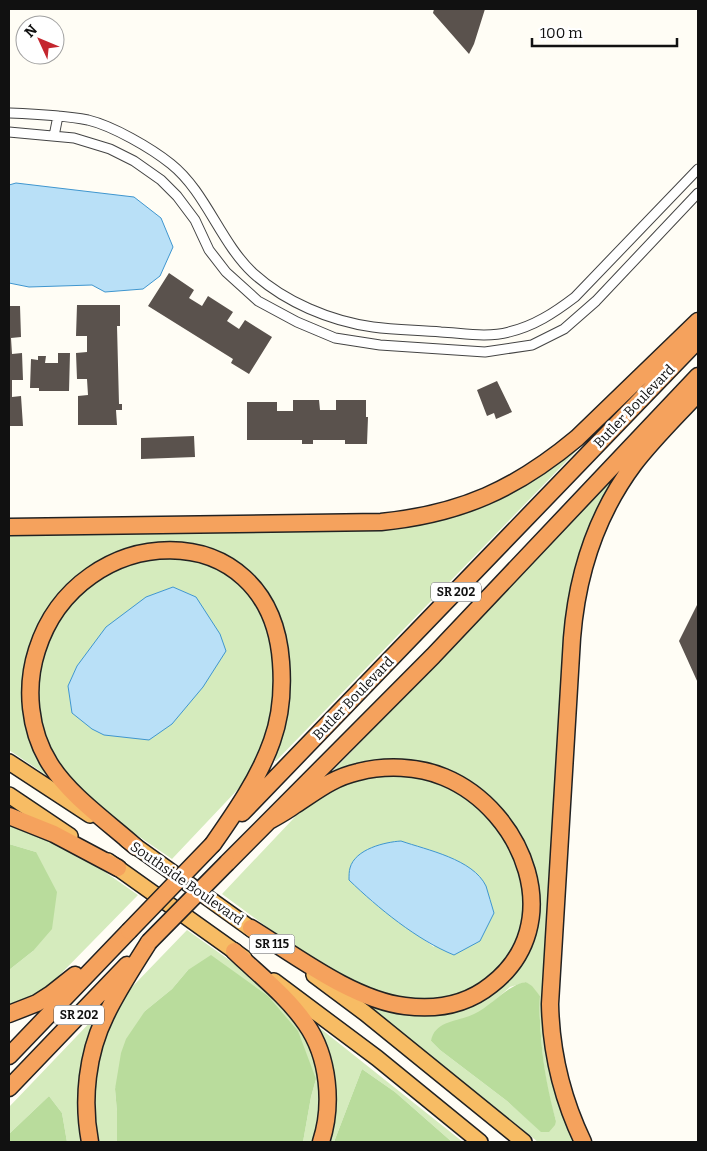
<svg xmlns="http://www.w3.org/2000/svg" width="707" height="1151" viewBox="0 0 707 1151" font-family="Bitter,serif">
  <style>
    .green { fill: #d5ebbd; fill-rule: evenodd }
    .forest { fill: #b9dc9c }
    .water { fill: #b9e0f7; stroke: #3f96cf }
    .building { fill: #5a524d }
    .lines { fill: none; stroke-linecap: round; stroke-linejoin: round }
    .minor-casing { stroke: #444; stroke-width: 11 }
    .trunk-casing { stroke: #222; stroke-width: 18 }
    .motorway-casing { stroke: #222; stroke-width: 19 }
    .minor { stroke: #fff; stroke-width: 9 }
    .trunk { stroke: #f7bc64; stroke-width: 15 }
    .motorway { stroke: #f5a25d; stroke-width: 16 }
    .motorway-bridge-casing { stroke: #222; stroke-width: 19; stroke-linecap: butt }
    .motorway-bridge { stroke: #f5a25d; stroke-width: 16 }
    .labels { text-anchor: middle; stroke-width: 5; stroke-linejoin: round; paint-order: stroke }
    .shield { fill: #fff; stroke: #585858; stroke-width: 1 }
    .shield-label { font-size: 12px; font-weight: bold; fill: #111 }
    .street-label { font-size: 14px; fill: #111; stroke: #fff }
  </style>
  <rect width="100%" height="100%" fill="#fffdf5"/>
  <path class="green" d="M588,439l-312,322h-1l6,-39 -13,-118 -70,-54 -108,21 -62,93 21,113 -40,-27v-218l431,-15z
    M612,480l1,3 -28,64 -40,462 34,133h-41l-171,-138 116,-8 55,-83v-26l-11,-40 -7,-15 -13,-16 -30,-29 -12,-8 -17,-7 -118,2zM526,982l14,14c-1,14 0,26 1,40 2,29 6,56 15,85l-15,10 -34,-30 -67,-51 -9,-9 54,-32 25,-22z
    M179,555l52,18 27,30 14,40 4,54 -15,58 -20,31 -69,73 -72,-49 -37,-36 -26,-54 -2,-48 31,-69 47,-35zM173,587l23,10 -124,116 -4,-27 9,-20 69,-69z
    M403,774l35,7 36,20 32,36 17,43 1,42 -14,35 -37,33 -34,13 -55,-6 -64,-31 -98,-72 88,-93 49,-24zM433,852l25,9 -24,86 -64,-47z
    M9,820l63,29 66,46 -94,96 -35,16v-37l24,-19 3,-99 -27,-8z
    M187,930l72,51 43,46 20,55 -4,60h-15l8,-45 5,-18 -128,-109 -16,19 -27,22 -30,78 2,23v30h-22l-2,-65 14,-50 13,-25 12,-15z
    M98,1014l-9,21 -6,28 1,79h-17l-5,-29 -13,-17 -40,38v-27z
    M311,1021l152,121h-11l-57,-50 -33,-23 -28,73h-8z"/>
  <path class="forest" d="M9,844l27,8 21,40 -5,37 -19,22 -24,19z
    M211,955l57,41 30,35 18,48 -5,18 -8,45h-186v-30l-2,-23 6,-36 5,-14 19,-28 27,-22 16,-19z
    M526,982l6,4 8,10c-1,14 0,26 1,40 2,29 7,56 15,85l-1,4 -6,7h-8l-34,-31 -67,-51 -9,-9c4,-21 27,-19 43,-27 19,-9 33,-29 52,-32z
    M362,1069l33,23 57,50h-118z
    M49,1096l13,17 5,29h-58v-8z"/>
  <path class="water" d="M16,183l118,14 27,21 12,29 -13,29 -17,13 -38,3 -13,-7 -63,2 -20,-4v-98z
    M173,587l23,10 24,37 6,17 -23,36 -31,37 -23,16 -45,-5 -12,-6 -20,-16 -4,-27 9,-20 29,-39 40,-30z
    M401,841c26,9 72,18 85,45 3,9 5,18 8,27l-14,28 -26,14c-37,-15 -76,-47 -105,-75 0,-4 0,-9 1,-12 5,-19 35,-26 51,-27z"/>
  <path class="building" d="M434,9h51l-11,35 -5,10 -36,-41z
    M169,273l25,17 -5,8 13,8 6,-10 25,16 -6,9 12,8 6,-9 27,17 -23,37 -18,-11 2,-4 -85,-53z
    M77,305h43v21h-3l2,78h3v6h-6l1,15h-39v-29l10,-1 -1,-16h-10l-1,-26 11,-1v-16h-11z
    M9,306h11l1,31 -10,1 1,16 10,-1 1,27h-11v17l9,-1 2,30h-14z
    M58,353h12l-1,38h-30v-3h-9l1,-29 7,1v-4h8l-1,7h13z
    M497,381l15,31 -16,7 -2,-6 -7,3 -10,-26z
    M293,400h26l1,10h16v-10h30v17h2l-1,27h-22v-4h-32v4h-11v-4h-55v-38h30v9h16z
    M194,436l1,21 -54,2v-21z
    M698,603v80l-19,-42z"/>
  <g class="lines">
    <g class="minor-casing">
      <path id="minor" d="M9,113c26,1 53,2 79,7 25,6 63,28 83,44 35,28 49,78 82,109 32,29 77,48 120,54 22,3 45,3 68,5 21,1 46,6 68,0 25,-6 45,-19 66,-35l123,-128
        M9,132l65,6 36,11 24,12 27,19 16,16 18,24 14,30 17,22 32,29 39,21 38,16 45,7 105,7 47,-7 32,-16 32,-28 102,-108
        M54,136l4,-20"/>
    </g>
    <g class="trunk-casing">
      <path id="trunk" d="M9,762l81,53
        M9,795l61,41
        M127,840l134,96
        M108,861l136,97
        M314,975l51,38 159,129
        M274,981l103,77 103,84"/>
    </g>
    <g class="motorway-casing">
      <path id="motorway" d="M9,527l372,-5c80,-8 135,-33 196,-84l121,-117
        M242,813l456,-473
        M9,816l45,18 64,34
        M136,847c-28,-25 -66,-51 -86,-83 -21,-33 -25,-77 -13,-114 41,-130 233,-140 244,12 2,26 0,54 -9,79 -13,37 -36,70 -59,103
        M227,863l206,-207 265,-280
        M251,928c44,27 102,72 154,78 30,4 61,-1 86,-21 78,-60 33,-175 -47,-208 -26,-11 -59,-12 -86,-5 -26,6 -41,19 -63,33 -8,6 -17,11 -26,16
        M234,951c24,23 53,45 72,73 23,33 27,81 15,118
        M9,1014l28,-11 14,-9 24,-19
        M9,1056l120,-125
        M9,1088l118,-123
        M90,1142c-8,-42 -3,-89 16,-127 12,-25 28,-49 43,-73
        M583,1142c-21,-44 -32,-89 -33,-138l22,-366c5,-63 24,-123 62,-174 20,-26 43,-48 64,-71"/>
    </g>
    <use href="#minor" class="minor"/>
    <use href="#trunk" class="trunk"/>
    <use href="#motorway" class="motorway"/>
    <g class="motorway-bridge-casing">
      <path id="motorway-bridge" d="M129,931l84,-87
        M149,942l78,-79"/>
    </g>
    <use href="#motorway-bridge" class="motorway-bridge"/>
  </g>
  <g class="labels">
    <g class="shield">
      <rect x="431" y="582.5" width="50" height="19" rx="4"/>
      <rect x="249.5" y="934.5" width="45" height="19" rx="4"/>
      <rect x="54" y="1005.5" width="50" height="19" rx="4"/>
    </g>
    <g class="shield-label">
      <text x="456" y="596">SR 202</text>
      <text x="272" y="948">SR 115</text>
      <text x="79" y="1019">SR 202</text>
    </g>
    <g class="street-label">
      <text transform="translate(634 406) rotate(-46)" y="5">Butler Boulevard</text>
      <text transform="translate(353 698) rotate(-46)" y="5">Butler Boulevard</text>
      <text transform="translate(187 883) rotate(35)" y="5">Southside Boulevard</text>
    </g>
  </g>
  <rect width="707" height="1151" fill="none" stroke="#111111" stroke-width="20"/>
  <g transform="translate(40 40) rotate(314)"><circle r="24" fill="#ffffff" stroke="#a0a0a0"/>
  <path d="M0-4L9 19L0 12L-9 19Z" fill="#c4262e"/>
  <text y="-8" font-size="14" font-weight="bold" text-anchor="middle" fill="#111111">N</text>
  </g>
  <path d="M532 38v8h145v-8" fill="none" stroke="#111111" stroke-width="2.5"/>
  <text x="540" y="38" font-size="15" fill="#111111" stroke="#ffffff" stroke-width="4" paint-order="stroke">100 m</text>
</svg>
